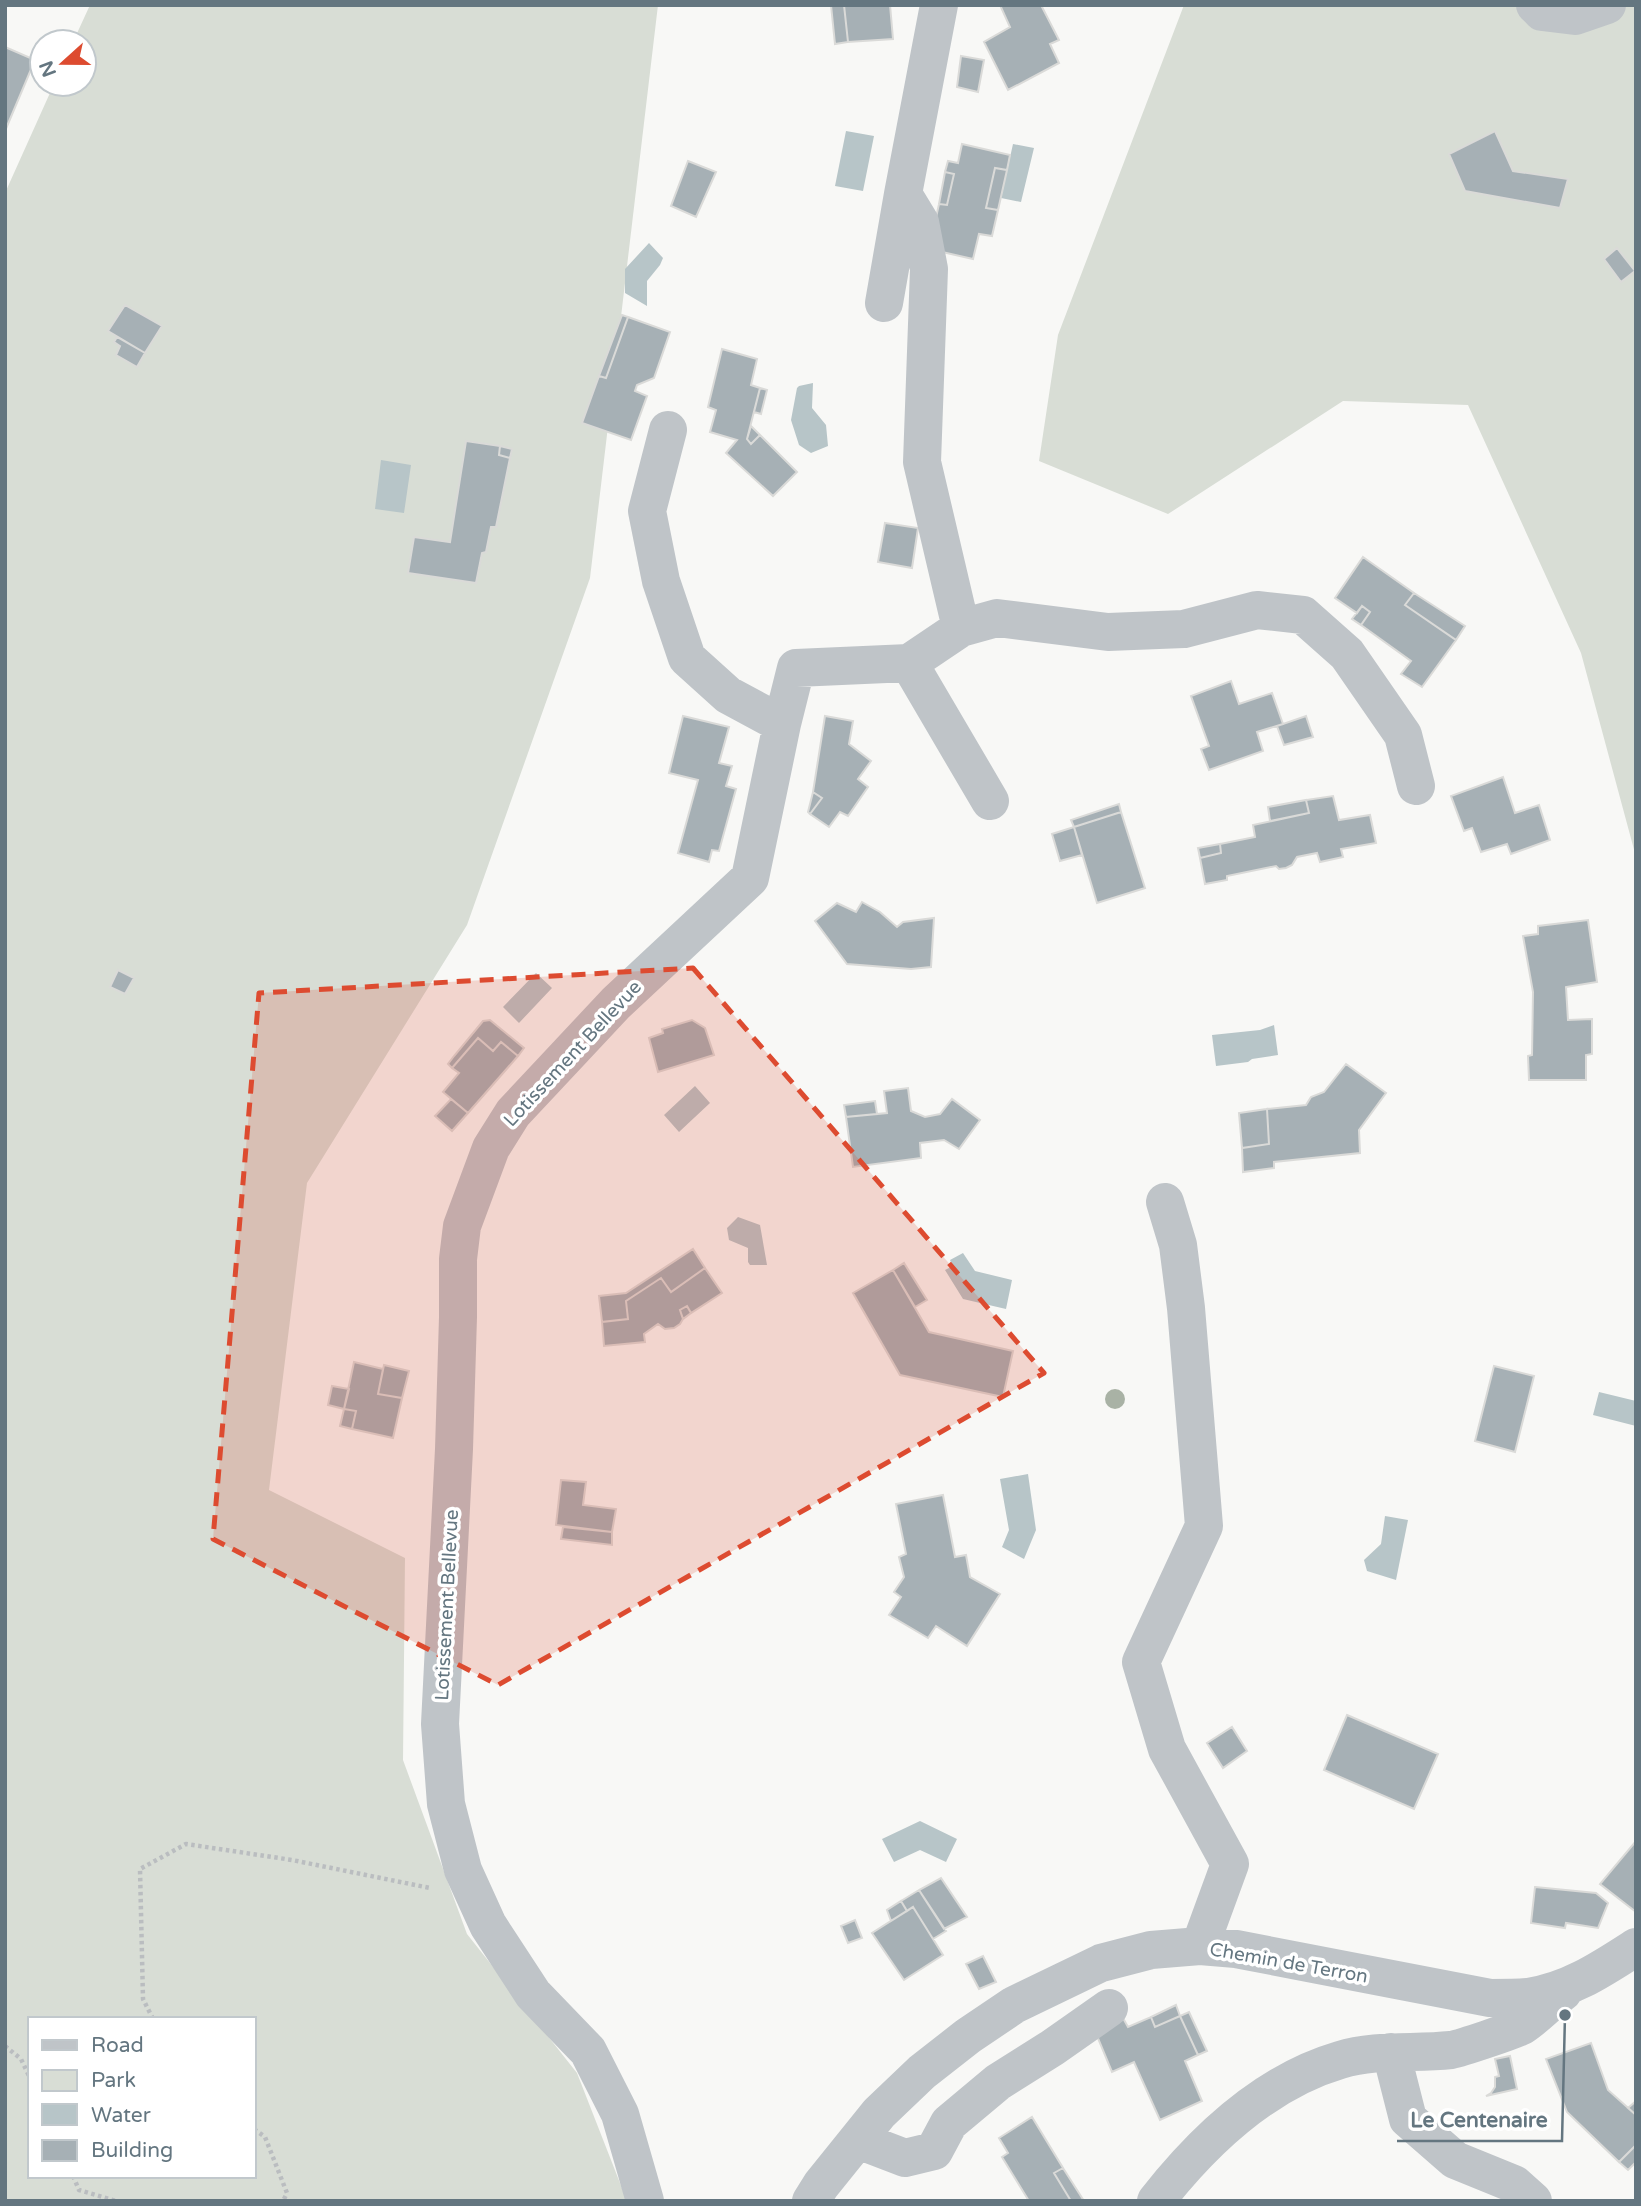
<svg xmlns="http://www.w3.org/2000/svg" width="1641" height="2206" viewBox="0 0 1641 2206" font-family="'Varela Round',sans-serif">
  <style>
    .green { fill: #d8ddd5; fill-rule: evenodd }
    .water { fill: #b7c5c8 }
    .building { fill: #a6b0b5; stroke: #dadad8; stroke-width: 2 }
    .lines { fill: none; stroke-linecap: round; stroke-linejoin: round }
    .path { stroke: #babdc0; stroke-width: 4.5; stroke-dasharray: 3.5 3.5; stroke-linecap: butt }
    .minor { stroke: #bfc4c8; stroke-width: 38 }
    .tree { fill: #a9b2a5 }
    .marked { fill: #dd4b30; fill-opacity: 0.2; stroke: #dd4b30; stroke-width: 5; stroke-dasharray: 14 9; stroke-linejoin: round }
    .labels { text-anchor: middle; stroke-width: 7; stroke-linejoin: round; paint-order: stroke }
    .street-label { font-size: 19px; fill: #647680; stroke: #fff }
    .leader { fill: none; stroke: #647680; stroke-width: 2.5 }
    .callout-dot { fill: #647680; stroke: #fff; stroke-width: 2.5 }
    .callout-label { font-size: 21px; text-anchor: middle; font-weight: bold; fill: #647680; stroke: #fff; stroke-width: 7; stroke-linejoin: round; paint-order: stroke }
  </style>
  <rect width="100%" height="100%" fill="#f8f8f6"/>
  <path class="green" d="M90,5h568l-68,573 -123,347 -160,258 -38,307 136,68 -2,202 64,174 110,139 50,128h-622v-2008l49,-109h30v-42h-11zM30,2019h224v157h-224z
    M1184,5h452v852l-55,-204 -113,-248 -125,-4 -175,113 -129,-53 19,-126z"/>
  <path class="water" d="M846,131l28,5 -11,55 -28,-5z
    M1013,144l21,4 -13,54 -20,-4z
    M649,243l14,15 -3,7 -13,16v25l-22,-13v-24z
    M813,383l-1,25 14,17 2,21 -17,7 -12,-8 -8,-25 6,-32 2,-2z
    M381,460l30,5 -7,48 -29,-4z
    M536,973l16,15 -33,35 -16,-16z
    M1274,1025l4,30 -26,4 -4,3 -32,4 -4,-31 48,-5z
    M695,1086l15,17 -31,29 -15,-17z
    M738,1217l22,8 7,40h-17l-2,-3v-14l-19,-8 -2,-12z
    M963,1253l12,18 37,9 -6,29 -43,-10 -18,-29 8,-4 -3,-6z
    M1599,1392l37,9v25l-43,-11z
    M1028,1474l8,56 -12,29 -22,-12 7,-17 -9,-51z
    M1385,1516l23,4 -12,60 -29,-9 -3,-11 17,-16z
    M920,1821l37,18 -11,23 -26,-12 -26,12 -12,-23z"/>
  <path class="building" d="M831,5h13l4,37 -13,2z
    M844,5h46l3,34 -45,3z
    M1000,5h41l18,35 -9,4 9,19 -51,27 -24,-48 26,-15z
    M5,47l30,13 -30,71z
    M961,56l23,4 -6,32 -21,-5z
    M1495,131l18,40 55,8 -8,29 -95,-17 -16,-37z
    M962,144l48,11 -3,15 -12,-2 -9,40 12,2 -6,26 -13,-2 -6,25 -44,-10 10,-45 8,1 7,-31 -9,-2 3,-11 10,2z
    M688,161l28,11 -20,45 -25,-11z
    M995,168l12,2 -9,40 -12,-2z
    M945,172l9,2 -7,31 -8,-1z
    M1617,248l18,23 -14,11 -17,-23z
    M125,305l37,21 -17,27 -37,-22z
    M622,315l6,2 -22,61 -7,-2z
    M628,317l42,15 -16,46 -17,7 -2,6 12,5 -16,44 -49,-17 17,-47 7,2z
    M117,337l28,16 -8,14 -21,-12 4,-9 -6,-4z
    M722,349l35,10 -6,26 9,3 -13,51 4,5 9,-9 37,37 -24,24 -47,-43 11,-13 -27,-8 6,-22 -8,-3z
    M760,388l7,2 -6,24 -7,-2z
    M751,426l9,9 -9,9 -4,-5z
    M466,441l34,5 -1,9 11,3 -14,69h-5l-5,25 -4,1 -6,30 -68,-10 6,-36 36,5z
    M500,446l12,3 -2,9 -11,-3z
    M885,523l33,5 -6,40 -34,-6z
    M1363,557l51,36 -9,12 51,35 -34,47 -21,-13 10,-13 -50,-36 9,-13 -8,-6 -5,7 -22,-15z
    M1414,593l51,33 -9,14 -51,-35z
    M1362,606l8,6 -9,13 -9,-6z
    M1231,681l8,23 33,-11 11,31 -26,8 6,19 -54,19 -8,-21 8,-3 -18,-50z
    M683,716l46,11 -10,36 13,3 -6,20 10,3 -17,62 -7,-1 -3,12 -31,-9 20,-73 -29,-7z
    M825,716l28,5 -4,23 22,17 -13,18 10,8 -20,29 -8,-4 -11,15 -19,-13 12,-16 -9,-6z
    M1306,716l7,21 -29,8 -7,-19z
    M1503,777l12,36 24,-8 11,35 -39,14 -4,-10 -26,8 -9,-24 -8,3 -13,-35z
    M813,792l9,6 -12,16 -2,-2z
    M1333,796l6,24 31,-5 6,28 -35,6 2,8 -23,5 -3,-9 -20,4 -5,8 -6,3 -7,1 -3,-3 -49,10v4l-22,4 -5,-26 21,-5 -1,-9 35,-7 -2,-12 56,-12 -3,-13z
    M1306,800l3,13 -39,8 -2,-14z
    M1119,804l2,8 -47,15 -3,-7z
    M1121,812l24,76 -48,15 -23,-76z
    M1074,827l8,28 -22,6 -8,-27z
    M1220,844l1,9 -21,5 -2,-10z
    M862,902l18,10 17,15 6,-5 31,-4 -3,49 -20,2 -64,-5 -32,-43 22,-18 19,9z
    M1588,920l9,62 -31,5 2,33 24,-1v35l-6,1v25h-57l-1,-24 4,-1 1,-63 -10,-56 15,-2v-8z
    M118,970l16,8 -9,16 -15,-7z
    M490,1020l34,28 -6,8 -17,-14 -8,9 -15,-13 -26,30 -4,-4 6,-8 29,-35z
    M692,1020l13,8 9,27 -56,17 -9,-34 14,-5 -1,-4z
    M478,1038l15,13 8,-9 17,14 -50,57 -25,-21 16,-19 -7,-5z
    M1346,1064l40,29 -27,37 1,23 -86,9v6l-31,4 -1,-24 27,-4 -2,-35 39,-4 5,-8 13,-5z
    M908,1088l3,23 14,6 15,-3 12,-15 28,21 -21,29 -15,-9 -24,3 1,15 -68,9 -7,-50 41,-4 -3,-22z
    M451,1099l17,14 -16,18 -17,-15z
    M875,1101l2,13 -31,3 -2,-12z
    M1267,1109l2,35 -27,4 -3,-35z
    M693,1249l12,19 -34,24 -10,-14 -35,23 2,18 -26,3 -3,-26 27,-3z
    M904,1263l23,37 -12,7 -22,-37z
    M705,1268l17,25 -31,20 -4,-7 -7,4 3,9 -3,5 -6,4 -9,1 -7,-5 -14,10 1,8 -41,4 -2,-24 26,-3 -2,-18 35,-23 10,14z
    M893,1270l36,62 84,19 -10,46 -103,-22 -47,-82z
    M687,1306l4,7 -8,6 -3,-9z
    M354,1362l29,7 -5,25 24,4 -9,40 -41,-9 4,-18 -12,-2z
    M384,1365l25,6 -7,27 -24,-4z
    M1494,1366l40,10 -19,76 -40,-11z
    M332,1386l17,3 -5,20 -16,-4z
    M344,1409l12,2 -4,18 -12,-3z
    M561,1480l25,2 -3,23 33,4 -4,23 -56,-7z
    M943,1495l12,62 11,-2 4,22 30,17 -33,52 -31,-20 -8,12 -39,-23 12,-18 -7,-5 10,-15 -5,-20 7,-3 -10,-50z
    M563,1527l49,5v13l-51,-6z
    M1347,1715l91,39 -24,55 -90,-39z
    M1232,1727l15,24 -24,17 -16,-25z
    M1636,1841v71l-36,-28z
    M941,1878l26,39 -23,12 -25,-39z
    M1535,1887l61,6 12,10 -10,25 -32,-5 -1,5 -34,-5z
    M919,1890l27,41 -13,8 -20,-32 -6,4 -6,-10z
    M901,1901l6,10 -16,10 -4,-11z
    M913,1907l30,48 -39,25 -32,-47z
    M855,1920l7,18 -14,5 -7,-17z
    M983,1956l13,26 -17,7 -13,-25z
    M1176,2005l4,11 -25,11 -4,-10z
    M1189,2012l18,39 -9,4 -18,-39z
    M1180,2016l18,39 -13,6 17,40 -42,19 -26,-58 -22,10 -17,-41 28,-13 5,9 23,-10 4,10z
    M1591,2043l17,47 28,25v30l-17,17 -52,-50 -21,-53z
    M1510,2056l7,33 -31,7 5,-3 4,-6v-10l4,-1 -4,-17z
    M1636,2101v14l-8,-7z
    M1032,2117l31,51 -9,5 17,28h-42l-27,-44 6,-4 -9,-15z
    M1636,2145v17l-8,8 -9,-8z
    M1063,2168l21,33h-13l-17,-28z"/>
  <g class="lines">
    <path class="path" d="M153,2019l-10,-20 -3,-130 46,-25 106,16 138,28
      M5,2046l16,13 9,19
      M254,2129l11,8 22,56 -4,8
      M73,2176l6,14 37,11"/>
    <path class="minor" d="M1535,5l7,7 33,4 32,-11
      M903,194l17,28 9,47 -7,193 39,166
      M884,303l19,-109 36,-189
      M668,430l-21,81 14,70 26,77 41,37 54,29
      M909,663l81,138
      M1165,1202l13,43 8,63 18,218 -63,136 26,87 63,115 -30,82
      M1391,2052l17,67 47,41 59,24 19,17
      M858,2140l47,18 29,-7 15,-28 49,-41 54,-34 57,-40
      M645,2201l-25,-87 -32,-63 -55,-57 -45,-69 -25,-55 -17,-66 -6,-80 14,-275 4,-132v-58l4,-33 29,-78 22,-35 103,-110 134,-125 32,-154 14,-56 113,-5 52,-35 36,-10 111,14 76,-3 73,-19 46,5 44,39 56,81 13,51
      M811,2201l10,-16 58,-72 43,-41 46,-36 46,-31 87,-42 50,-13 49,-4 36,3 254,49c12,0 26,0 38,-1 41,-6 74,-28 108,-50
      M1156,2201c47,-60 109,-119 184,-141 35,-11 74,-6 111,-10 11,-2 61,-19 71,-24 14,-9 28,-24 41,-34"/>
  </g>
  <circle class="tree" cx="1115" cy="1399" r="10"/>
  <path class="marked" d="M693,968l351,405 -546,312 -285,-146 46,-546z"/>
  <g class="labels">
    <g class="street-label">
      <text transform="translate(572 1053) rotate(-47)" y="7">Lotissement Bellevue</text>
      <text transform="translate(446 1605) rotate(-87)" y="7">Lotissement Bellevue</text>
      <text transform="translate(1289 1962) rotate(10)" y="7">Chemin de Terron</text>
    </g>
  </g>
  <path class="leader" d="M1565 2015L1562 2141H1397"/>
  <circle class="callout-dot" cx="1565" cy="2015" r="7"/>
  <g class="callout-label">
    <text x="1479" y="2127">Le Centenaire</text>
  </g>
  <rect width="1641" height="2206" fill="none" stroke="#647680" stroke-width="14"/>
  <rect x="28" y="2017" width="228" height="161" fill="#ffffff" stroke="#c1c8cc" stroke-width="2"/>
  <rect x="42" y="2040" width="35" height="10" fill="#bfc4c8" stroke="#c1c8cc" stroke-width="2"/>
  <text x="91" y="2052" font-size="21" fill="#647680">Road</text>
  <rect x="42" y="2070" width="35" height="21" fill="#d8ddd5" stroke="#c1c8cc" stroke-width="2"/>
  <text x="91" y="2087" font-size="21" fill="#647680">Park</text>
  <rect x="42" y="2104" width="35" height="21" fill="#b7c5c8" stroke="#c1c8cc" stroke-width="2"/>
  <text x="91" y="2122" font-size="21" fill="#647680">Water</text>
  <rect x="42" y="2140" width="35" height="21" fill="#a6b0b5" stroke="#c1c8cc" stroke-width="2"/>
  <text x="91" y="2157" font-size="21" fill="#647680">Building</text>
  <g transform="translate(63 63) rotate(249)"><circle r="33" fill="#ffffff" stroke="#c1c8cc" stroke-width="2"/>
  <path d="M0-5L12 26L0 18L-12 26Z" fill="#dd4b30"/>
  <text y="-10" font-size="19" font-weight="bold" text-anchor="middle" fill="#647680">N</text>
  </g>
</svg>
